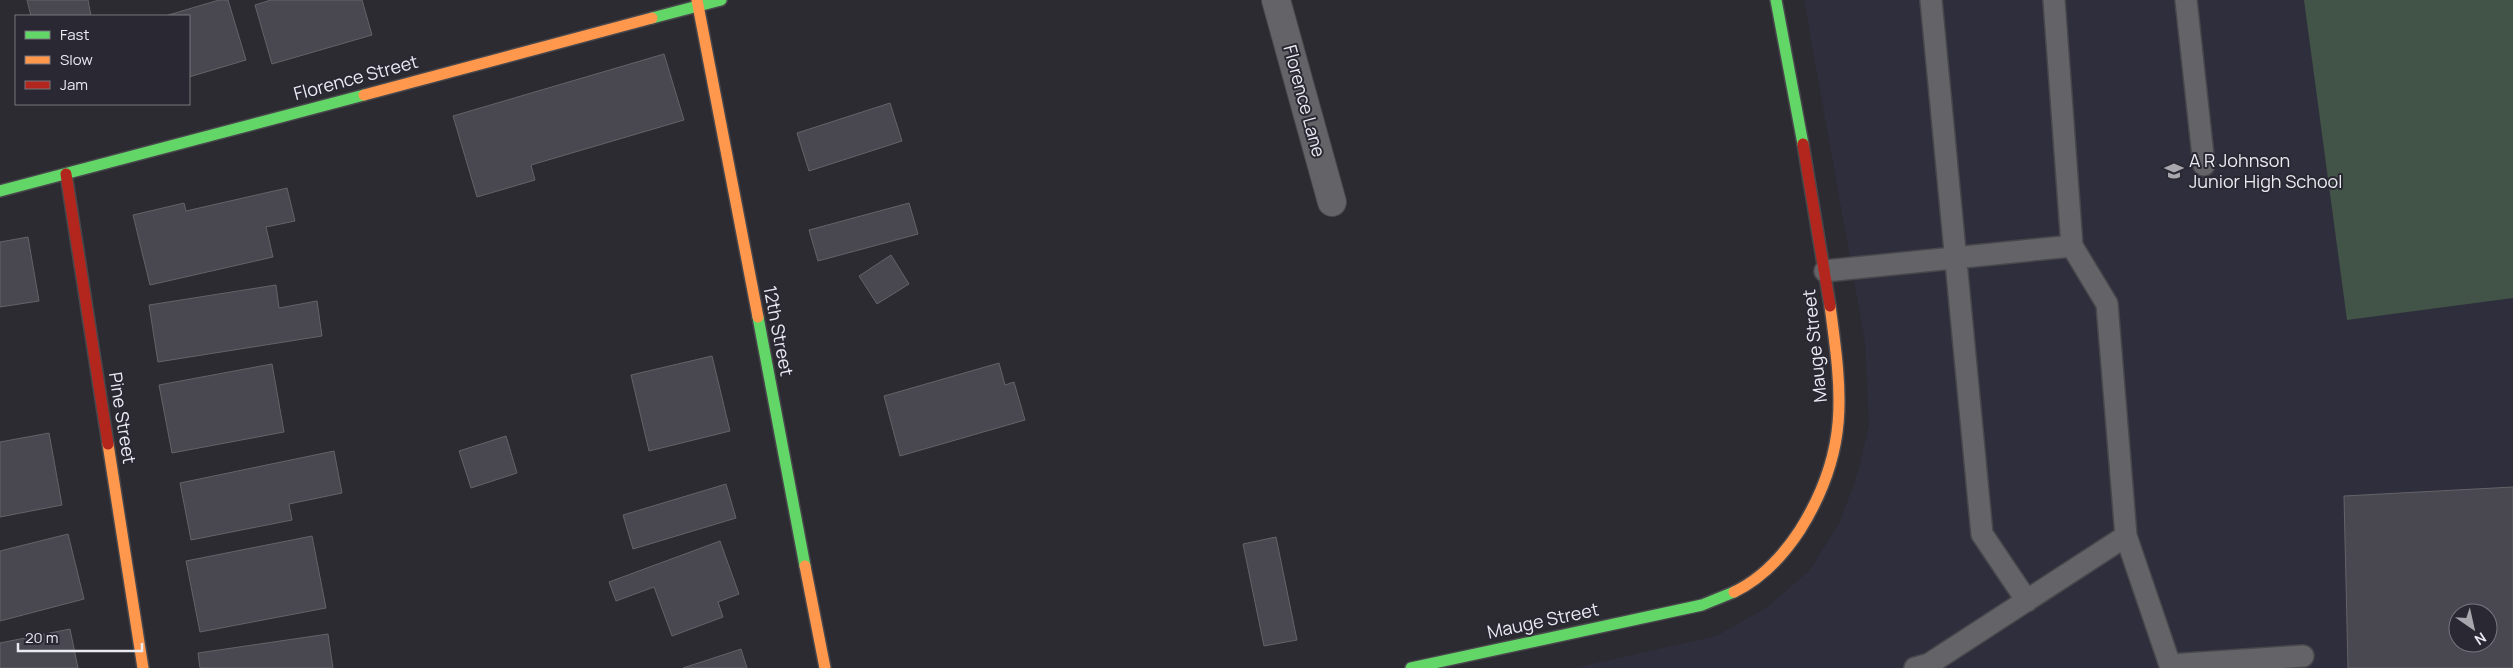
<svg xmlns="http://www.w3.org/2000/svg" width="2513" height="668" viewBox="0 0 2513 668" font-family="Manrope,sans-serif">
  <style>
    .built { fill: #2f2e3d; fill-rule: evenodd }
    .park { fill: #425447 }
    .building { fill: #494850; stroke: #646368; fill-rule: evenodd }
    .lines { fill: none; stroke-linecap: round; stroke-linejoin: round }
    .lane-casing { stroke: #48474c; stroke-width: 24 }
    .street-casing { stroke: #48474c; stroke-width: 30 }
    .fast-casing { stroke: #48474c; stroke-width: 14 }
    .slow-casing { stroke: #48474c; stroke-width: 14 }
    .jam-casing { stroke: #48474c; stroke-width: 14 }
    .lane { stroke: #646468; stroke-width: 21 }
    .street { stroke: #646468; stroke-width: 28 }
    .fast { stroke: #63d668; stroke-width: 11 }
    .slow { stroke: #ff974d; stroke-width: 11 }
    .jam { stroke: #b3261e; stroke-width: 11 }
    .labels { text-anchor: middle; stroke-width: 4; stroke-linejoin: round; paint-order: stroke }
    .street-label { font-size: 18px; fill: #eaeaf1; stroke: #2a2933 }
    .poi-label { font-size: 18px; fill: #eaeaf1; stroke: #2a2933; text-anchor: start }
  </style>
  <rect width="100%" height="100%" fill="#2c2b31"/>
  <path class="built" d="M1804,0h709v668h-938l141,-32 50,-28 43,-37 30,-47 19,-51 11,-48 -4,-83zM2458,613h30v30h-30z"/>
  <path class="park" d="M2304,0h209v298l-166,22z"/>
  <path class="building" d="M27,0h61l3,16h-60z
    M219,0h9l18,60 -57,17v-61h-24z
    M271,0h91l10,35 -100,29 -17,-59z
    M664,54l20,66 -153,45 4,15 -58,17 -24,-81z
    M890,103l12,38 -93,30 -12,-38z
    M287,188l8,33 -29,6 7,30 -123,28 -17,-70 51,-12 2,8z
    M909,203l9,31 -100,27 -9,-31z
    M28,237l11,64 -39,6v-65z
    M891,255l18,29 -32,20 -18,-28z
    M276,285l3,23 38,-7 5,35 -164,26 -9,-57z
    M712,356l18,75 -81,20 -18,-76z
    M999,363l6,22 9,-3 11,38 -125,36 -16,-60z
    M272,364l12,68 -112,21 -13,-68z
    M49,433l13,72 -62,12v-75z
    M506,436l11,37 -46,15 -12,-37z
    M334,451l8,42 -53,11 3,16 -101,20 -11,-57z
    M726,484l10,34 -103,31 -10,-34z
    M2513,487v181h-165l-4,-172zM2458,613h30v30h-30z
    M68,534l16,65 -84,22v-70z
    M312,536l14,72 -126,24 -14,-71z
    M1276,537l21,103 -33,6 -21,-102z
    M720,541l19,53 -21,8 5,15 -51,19 -18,-49 -38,14 -7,-19z
    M70,629l8,39h-78v-25z
    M328,634l5,34h-133l-2,-15z
    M741,649l6,19h-64z"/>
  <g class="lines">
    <g class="lane-casing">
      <path id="lane" d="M1931,0l51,534 45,67
        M2054,0l18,246
        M2186,0l18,165
        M1825,271l247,-25 35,58 19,232 -197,128 -14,4
        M2126,536l44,129 133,-9"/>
    </g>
    <g class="street-casing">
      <path id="street" d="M1276,0l56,202"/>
    </g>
    <g class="fast-casing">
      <path id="fast" d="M1776,0l27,144
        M652,18l69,-18
        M0,191l364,-96
        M758,317l47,249
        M1411,668l291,-63 32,-13"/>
    </g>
    <g class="slow-casing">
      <path id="slow" d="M697,0l61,317
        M364,95l288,-77
        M108,444l35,224
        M805,566l20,102
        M1734,592c29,-14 49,-36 66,-62 50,-80 42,-136 30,-224"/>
    </g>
    <g class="jam-casing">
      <path id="jam" d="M1803,144l27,162
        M66,174l42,270"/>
    </g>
    <use href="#lane" class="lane"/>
    <use href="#street" class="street"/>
    <use href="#fast" class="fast"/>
    <use href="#slow" class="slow"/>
    <use href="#jam" class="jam"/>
  </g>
  <defs>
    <g id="school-bare" transform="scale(1.5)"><path d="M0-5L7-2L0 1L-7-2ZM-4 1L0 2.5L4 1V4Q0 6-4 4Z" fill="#a8a7ae" stroke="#2a2933" stroke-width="2.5" paint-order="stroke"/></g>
  </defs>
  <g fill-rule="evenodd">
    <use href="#school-bare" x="2174" y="171"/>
  </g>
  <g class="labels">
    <g class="street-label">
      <text transform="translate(356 78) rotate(-15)" y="6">Florence Street</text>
      <text transform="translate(1304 101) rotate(75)" y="6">Florence Lane</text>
      <text transform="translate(778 331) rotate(79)" y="6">12th Street</text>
      <text transform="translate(1815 346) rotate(-96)" y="6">Mauge Street</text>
      <text transform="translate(122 418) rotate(81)" y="6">Pine Street</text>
      <text transform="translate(1543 621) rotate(-12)" y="6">Mauge Street</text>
    </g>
    <g class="poi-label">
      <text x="2189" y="167">A R Johnson<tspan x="2189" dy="21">Junior High School</tspan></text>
    </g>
  </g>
  <rect x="15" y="15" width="175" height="90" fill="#2a2933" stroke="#77767f"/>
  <rect x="25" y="31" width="25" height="8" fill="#63d668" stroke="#77767f"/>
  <text x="60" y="40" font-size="15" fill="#eaeaf1">Fast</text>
  <rect x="25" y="56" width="25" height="8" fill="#ff974d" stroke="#77767f"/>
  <text x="60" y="65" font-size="15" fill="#eaeaf1">Slow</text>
  <rect x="25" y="81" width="25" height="8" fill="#b3261e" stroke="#77767f"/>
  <text x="60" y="90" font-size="15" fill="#eaeaf1">Jam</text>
  <g transform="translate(2473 628) rotate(146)"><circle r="24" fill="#2a2933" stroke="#77767f"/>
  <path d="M0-4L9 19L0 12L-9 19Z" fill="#a8a7ae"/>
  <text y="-8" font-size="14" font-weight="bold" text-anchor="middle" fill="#eaeaf1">N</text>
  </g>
  <path d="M18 643v8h124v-8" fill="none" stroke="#eaeaf1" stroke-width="2.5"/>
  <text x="25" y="643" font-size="15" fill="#eaeaf1" stroke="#2a2933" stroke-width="4" paint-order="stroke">20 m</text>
</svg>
